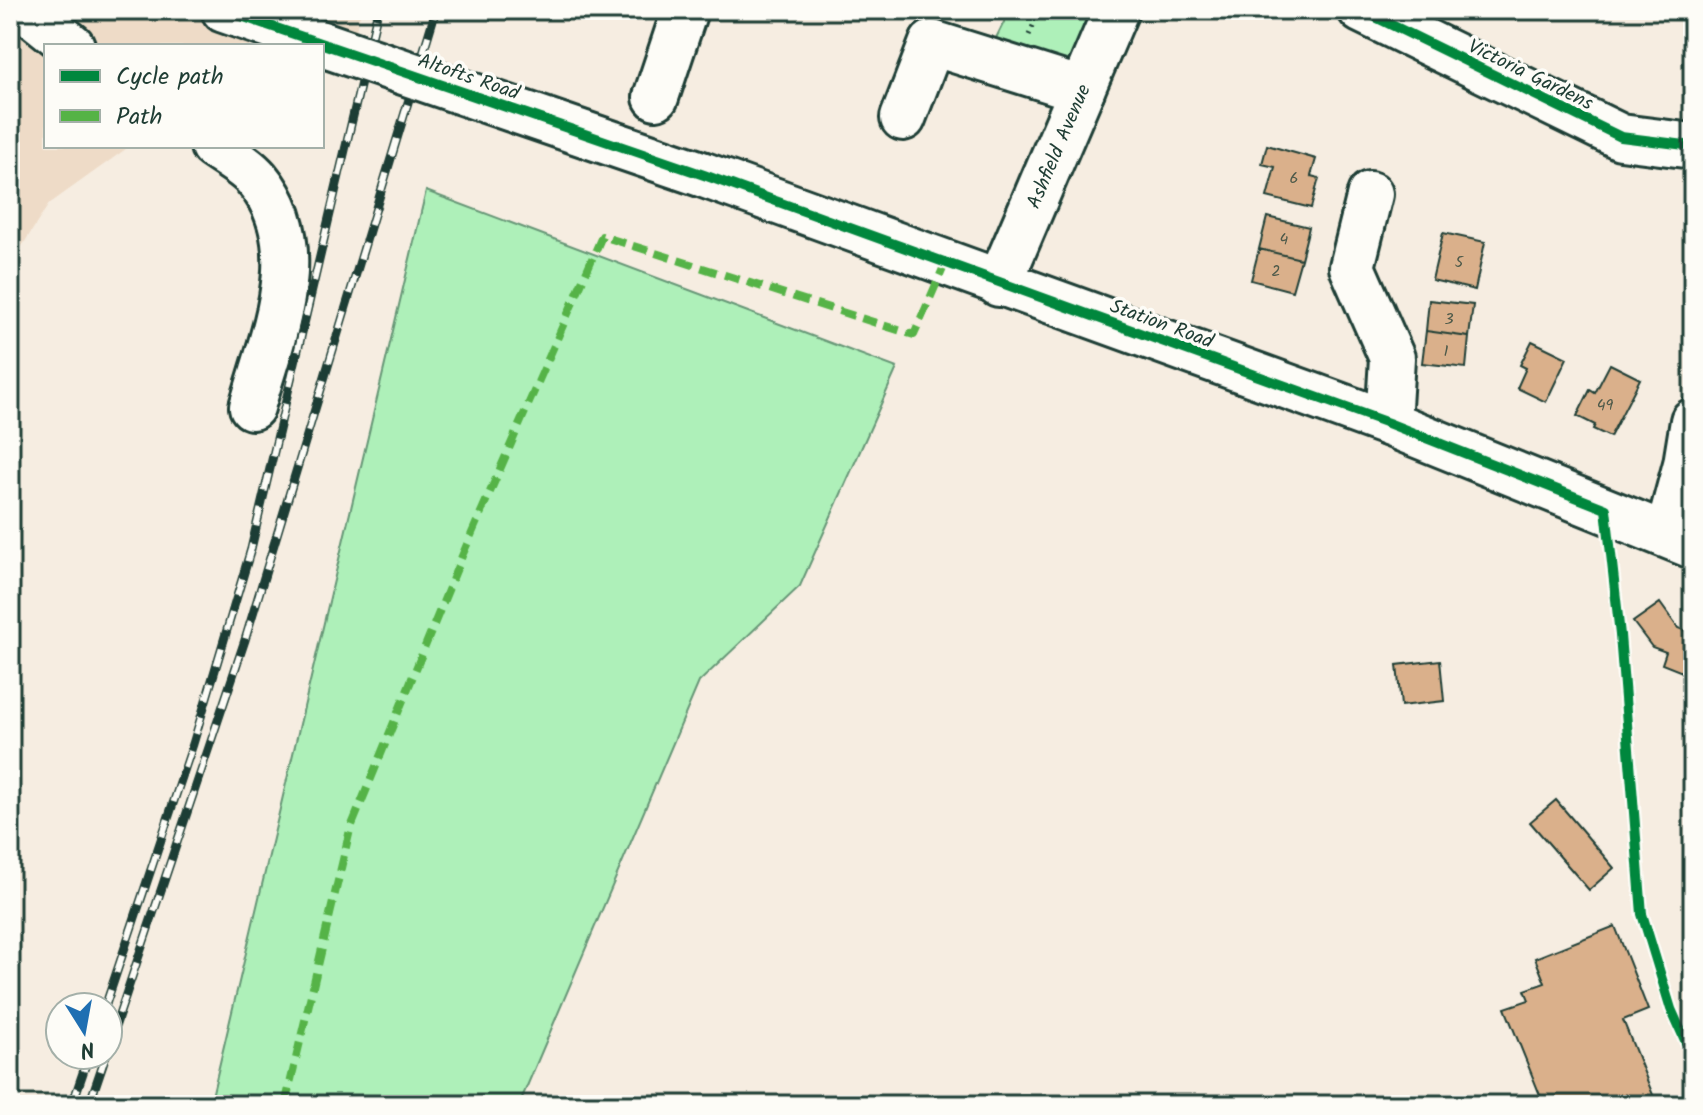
<svg xmlns="http://www.w3.org/2000/svg" width="1703" height="1115" viewBox="0 0 1703 1115" font-family="Kalam,sans-serif">
  <style>
    .built { fill: #eedbc7 }
    .green { fill: #aef0b9; stroke: #669676; stroke-width: 2 }
    .building { fill: #dab08b; stroke: #1f3d34; stroke-width: 2 }
    .lines { fill: none; stroke-linecap: round; stroke-linejoin: round }
    .minor-casing { stroke: #1f3d34; stroke-width: 50 }
    .path { stroke: #1f3d34; stroke-width: 5; stroke-dasharray: 2 6; stroke-linecap: butt }
    .minor { stroke: #fdfcf7; stroke-width: 44 }
    .rail-casing { stroke: #1f3d34; stroke-width: 9 }
    .rail { stroke: #fdfcf7; stroke-width: 6; stroke-dasharray: 18; stroke-linecap: butt }
    .minor-bridge-casing { stroke: #1f3d34; stroke-width: 50; stroke-linecap: butt }
    .minor-bridge { stroke: #fdfcf7; stroke-width: 44 }
    .quiet { stroke: #55b346; stroke-width: 8; stroke-dasharray: 16 8; stroke-linecap: butt }
    .cycleway-casing { stroke: #fdfcf7; stroke-width: 15 }
    .cycleway { stroke: #00873e; stroke-width: 10 }
    .labels { text-anchor: middle; stroke-width: 7; stroke-linejoin: round; paint-order: stroke }
    .number-label { font-size: 16px; fill: #4e5a4a }
    .street-label { font-size: 20px; fill: #1f3d34; stroke: #fdfcf7 }
  </style>
  <rect width="100%" height="100%" fill="#f6ede1"/>
  <filter id="ink" filterUnits="userSpaceOnUse"><feTurbulence type="fractalNoise" baseFrequency=".0125" numOctaves="2"/><feDisplacementMap in="SourceGraphic" scale="16" xChannelSelector="R" yChannelSelector="G"/><feConvolveMatrix kernelMatrix="1 2 1 2 8 2 1 2 1" color-interpolation-filters="sRGB"/></filter>
  <g filter="url(#ink)">
    <path class="built" d="M10,10h351l-6,24 -87,12h-222v100h84l-81,58 -39,61z"/>
    <path class="green" d="M1010,10h106l-34,80 -97,-30z
      M426,191l471,177 -97,218 -101,96 -180,423h-309z"/>
    <path class="building" d="M1267,145l49,14 -5,17 8,2 -8,30 -44,-11 8,-30 -13,-3z
      M1267,217l42,10 -8,32 -42,-10z
      M1443,233l42,9 -10,48 -43,-10z
      M1259,249l42,10 -9,32 -41,-11z
      M1429,300l44,5 -4,32 -43,-6z
      M1426,331l43,6 -3,31 -44,-5z
      M1532,341l35,17 -21,44 -29,-14 9,-20 -6,-3z
      M1610,364l30,15 -30,58 -17,-8 2,-4 -18,-9 13,-26 5,3z
      M1660,603l18,25 15,6v60l-8,-3 5,-16 -28,-11 4,-12 -14,-5 -19,-25z
      M1440,660l4,41 -43,5 -4,-41z
      M1556,800l58,68 -25,22 -59,-68z
      M1615,926l33,84 -25,10 34,85h-113l-39,-97 24,-8 -4,-10 20,-7 -10,-25z"/>
    <g class="lines">
      <g class="minor-casing">
        <g id="minor">
          <path d="M27,10l45,36"/>
          <path d="M224,10l63,22"/>
          <path d="M1361,10l260,127 72,9"/>
          <path d="M656,97l29,-87"/>
          <path d="M903,118l29,-75 150,47"/>
          <path d="M213,146c14,10 33,20 44,33 56,67 15,156 -5,228"/>
          <path d="M704,175l684,248 305,123"/>
          <path d="M1370,194l-18,73 40,91 -4,65"/>
          <path id="s1" d="M999,284l117,-274"/>
          <path d="M1667,535l19,-71 7,-43"/>
        </g>
      </g>
      <path class="path" d="M1029,35l11,-25"/>
      <use href="#minor" class="minor"/>
      <g class="rail-casing">
        <path id="rail" d="M105,1007l88,-263 58,-195 127,-539
          M108,1048l137,-408 191,-630
          M72,1105l17,-50
          M89,1105l17,-50"/>
      </g>
      <use href="#rail" class="rail"/>
      <g class="minor-bridge-casing">
        <path id="minor-bridge" d="M287,32l417,143"/>
      </g>
      <use href="#minor-bridge" class="minor-bridge"/>
      <path class="quiet" d="M285,1105l65,-275 112,-274 140,-320 312,99 31,-71"/>
      <g class="cycleway-casing">
        <path id="cycleway" d="M224,10l480,165 684,248 218,86 14,126 22,279 29,95 22,49
          M1361,10l260,127 72,9"/>
      </g>
      <use href="#cycleway" class="cycleway"/>
    </g>
  </g>
  <g class="labels">
    <g class="number-label">
      <text x="1294" y="183">6</text>
      <text x="1284" y="244">4</text>
      <text x="1459" y="267">5</text>
      <text x="1276" y="276">2</text>
      <text x="1449" y="324">3</text>
      <text x="1446" y="356">1</text>
      <text x="1605" y="410">49</text>
    </g>
    <g class="street-label">
      <text transform="translate(1531 74) rotate(26)" y="7">Victoria Gardens</text>
      <text transform="translate(469 76) rotate(19)" y="7">Altofts Road</text>
      <text dy="7" stroke="none"><textPath href="#s1" startOffset="150">Ashfield Avenue</textPath></text>
      <text transform="translate(1162 323) rotate(20)" y="7">Station Road</text>
    </g>
  </g>
  <rect width="1703" height="1115" fill="none" stroke="#fdfcf7" stroke-width="40"/>
  <rect x="20" y="20" width="1663" height="1075" fill="none" stroke="#1f3d34" stroke-width="3" filter="url(#ink)"/>
  <rect x="44" y="44" width="280" height="104" fill="#fdfcf7" stroke="#a4b0a9" stroke-width="2"/>
  <rect x="60" y="70" width="40" height="12" fill="#00873e" stroke="#a4b0a9" stroke-width="2"/>
  <text x="116" y="84" font-size="24" fill="#1f3d34">Cycle path</text>
  <rect x="60" y="110" width="40" height="12" fill="#55b346" stroke="#a4b0a9" stroke-width="2"/>
  <text x="116" y="124" font-size="24" fill="#1f3d34">Path</text>
  <g transform="translate(84 1031) rotate(169)"><circle r="38" fill="#fdfcf7" stroke="#a4b0a9" stroke-width="2"/>
  <path d="M0-6L14 30L0 20L-14 30Z" fill="#1f6fb2"/>
  <text y="-12" font-size="22" font-weight="bold" text-anchor="middle" fill="#1f3d34">N</text>
  </g>
</svg>
